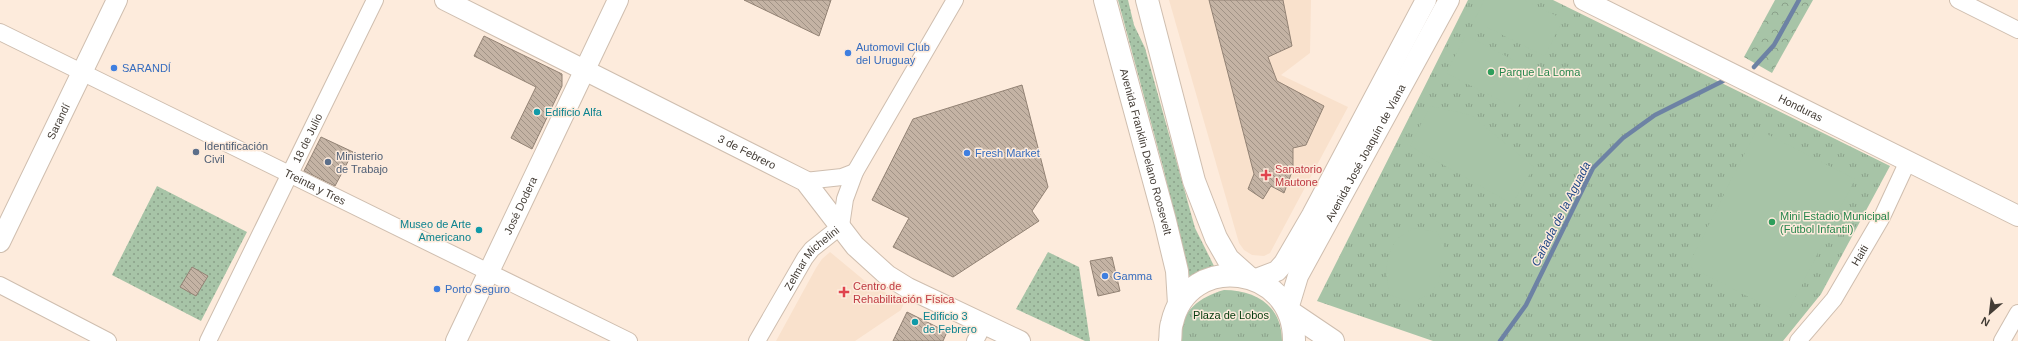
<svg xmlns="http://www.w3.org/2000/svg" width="2018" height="341" viewBox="0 0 2018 341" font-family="Arial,sans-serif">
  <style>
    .built { fill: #f9e1cc }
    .grass { fill: url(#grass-dots) }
    .forest { fill: url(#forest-crowns) }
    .park { fill: url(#park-tufts) }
    .pitch { fill: #a7c4a7 }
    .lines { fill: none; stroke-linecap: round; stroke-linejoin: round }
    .stream { stroke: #6d82a4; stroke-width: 4.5 }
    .building { fill: url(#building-back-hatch); stroke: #928274 }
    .minor-casing { stroke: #cfbeaf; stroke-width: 18 }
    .tertiary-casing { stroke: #cfbeaf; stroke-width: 22 }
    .secondary-casing { stroke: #cfbeaf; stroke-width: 24 }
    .minor { stroke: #fff; stroke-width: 16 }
    .tertiary { stroke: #fff; stroke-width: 20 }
    .secondary { stroke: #fff; stroke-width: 22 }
    .shop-dot { fill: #3f7fe0; stroke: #fdebdc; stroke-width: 1.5 }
    .leisure-dot { fill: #2e9e5b; stroke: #fdebdc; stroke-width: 1.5 }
    .culture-dot { fill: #0f9aa8; stroke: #fdebdc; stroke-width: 1.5 }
    .service-dot { fill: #5c6f8a; stroke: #fdebdc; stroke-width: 1.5 }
    .health-dot { fill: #e0444e; stroke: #fdebdc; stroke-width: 1.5 }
    .labels { text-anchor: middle; stroke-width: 3; stroke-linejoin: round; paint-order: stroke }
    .shop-label { font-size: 11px; fill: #366cbe; stroke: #fdebdc; text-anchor: start }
    .leisure-label { font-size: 11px; fill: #27864d; stroke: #fdebdc; text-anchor: start }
    .street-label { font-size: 11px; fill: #433c35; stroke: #fdebdc }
    .culture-label { font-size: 11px; fill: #0d838f; stroke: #fdebdc; text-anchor: start }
    .service-label { font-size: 11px; fill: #4e5e75; stroke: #fdebdc; text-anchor: start }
    .health-label { font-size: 11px; fill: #be3a42; stroke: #fdebdc; text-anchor: start }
    .park-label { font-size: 11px; fill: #02390b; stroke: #fdebdc }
    .water-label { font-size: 12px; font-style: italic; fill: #1f4887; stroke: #fdebdc }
  </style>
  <defs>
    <pattern id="grass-dots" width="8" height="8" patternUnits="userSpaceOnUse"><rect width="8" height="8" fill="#a7c4a7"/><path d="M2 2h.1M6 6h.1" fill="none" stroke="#8aa089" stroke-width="1.8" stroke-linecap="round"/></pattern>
    <pattern id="forest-crowns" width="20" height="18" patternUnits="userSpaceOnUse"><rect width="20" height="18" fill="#a7c4a7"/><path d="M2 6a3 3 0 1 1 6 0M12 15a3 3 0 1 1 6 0" fill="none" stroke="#8aa089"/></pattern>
    <pattern id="park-tufts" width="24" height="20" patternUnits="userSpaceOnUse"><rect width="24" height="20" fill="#a7c4a7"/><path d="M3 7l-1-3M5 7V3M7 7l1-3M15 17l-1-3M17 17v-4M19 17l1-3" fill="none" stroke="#8aa089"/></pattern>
    <pattern id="building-back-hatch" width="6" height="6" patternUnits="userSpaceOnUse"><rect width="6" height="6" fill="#c4b3a4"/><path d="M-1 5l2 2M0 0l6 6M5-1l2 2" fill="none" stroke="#a19386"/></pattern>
  </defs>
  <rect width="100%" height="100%" fill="#fdebdc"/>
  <path class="built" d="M1169,0h142l-1,53 -29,22 67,32 -78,146 -6,3 -12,-1 -8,-5 -5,-7z
    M830,252l35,29 39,22 -3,7 -46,31h-79l40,-73 6,-9z"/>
  <path class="grass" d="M1118,0h10l6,25 11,23 50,180 22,44 -26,11 -28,-116z
    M157,186l90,46 -46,89 -89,-46z
    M1048,252l31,15 11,74h-5l-69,-32z"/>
  <path class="forest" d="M1775,0h38l-41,73 -28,-16z"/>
  <path class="park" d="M1468,0h85l337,166 -69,128 -38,47h-350l-116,-40z
    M1224,290c32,0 58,16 58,51h-102c-1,-29 19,-44 44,-51z"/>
  <path class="pitch" d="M1484,0h40l39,19 -18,37 -71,-35z
    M1466,35l70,37 -19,37 -71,-36z
    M1430,106l41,9 63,52 -22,37 -102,-58z
    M1757,129l98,50 -69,137 -98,-50z
    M1413,228l24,4 7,14 -5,35 -9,14 -19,7 -21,-7c-4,-17 -6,-37 5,-53 3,-5 13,-10 18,-14z"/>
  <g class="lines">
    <path class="stream" d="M1754,67l20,-22 25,-45
      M1500,341l26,-36 67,-137 30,-30 32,-23 68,-34"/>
  </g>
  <path class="building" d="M744,0h87l-12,36z
    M1209,0h74l9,46 -24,11 9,24 47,25 -18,39 -13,3v21l-9,24 -13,-7 -8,13 -15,-10 6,-15z
    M484,36l78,38v12l-30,63 -21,-11 25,-51 -62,-31z
    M1022,85l26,102 -16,24 7,10 -86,56 -60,-30 16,-29 -37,-18 41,-81z
    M321,137l32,15 -18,34 -31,-15z
    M1112,257l8,34 -22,5 -8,-35z
    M192,267l16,9 -12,20 -16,-9z
    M907,312l40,20 -4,9h-50z"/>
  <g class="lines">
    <g class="minor-casing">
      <g id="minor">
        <path d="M1958,0l60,30"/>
        <path id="s1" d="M0,32l629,309"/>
        <path d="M805,181l37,-4 13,-5"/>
        <path d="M0,285l108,56"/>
        <path id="s2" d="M208,341l167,-341"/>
        <path id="s3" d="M757,341l48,-83 7,-9 29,-23 4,-27 10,-27 100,-172"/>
        <path d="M975,341l9,-17"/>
        <path id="s4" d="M1798,341l36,-42 48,-82 26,-56"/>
        <path d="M2002,341l16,-28"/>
      </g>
    </g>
    <g class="tertiary-casing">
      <g id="tertiary">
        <path id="s5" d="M445,0l360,181 50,65 32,29 21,13 112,53"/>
        <path id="s6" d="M1584,0l434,216"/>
        <path id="s7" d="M0,242l117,-242"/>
        <path d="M1256,279l21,-8 7,-8 28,-48 114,-215"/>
        <path id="s8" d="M1288,309l10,-33 151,-276"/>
        <path id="s9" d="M456,341l162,-341"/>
      </g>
    </g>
    <g class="secondary-casing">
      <g id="secondary">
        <path id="s10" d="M1105,0l60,221 12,50 2,33"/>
        <path d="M1147,0l47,181 22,57 12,21 19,17"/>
        <path d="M1290,312l43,29"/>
        <path d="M1170,341c1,-6 0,-13 2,-18 16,-72 123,-59 122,18"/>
      </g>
    </g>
    <use href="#minor" class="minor"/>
    <use href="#tertiary" class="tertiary"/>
    <use href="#secondary" class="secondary"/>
  </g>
  <g class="shop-dot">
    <circle cx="848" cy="53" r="4"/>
    <circle cx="114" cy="68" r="4"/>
    <circle cx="967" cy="153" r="4"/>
    <circle cx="1105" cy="276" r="4"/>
    <circle cx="437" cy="289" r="4"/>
  </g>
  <g class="leisure-dot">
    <circle cx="1491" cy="72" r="4"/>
    <circle cx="1772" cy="222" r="4"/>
  </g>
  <g class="culture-dot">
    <circle cx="537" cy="112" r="4"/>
    <circle cx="479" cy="230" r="4"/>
    <circle cx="915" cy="322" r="4"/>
  </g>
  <g class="service-dot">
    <circle cx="196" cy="152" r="4"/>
    <circle cx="328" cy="162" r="4"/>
  </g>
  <g class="health-dot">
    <path d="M1264 169h4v4h4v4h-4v4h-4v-4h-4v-4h4z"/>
    <path d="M842 286h4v4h4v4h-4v4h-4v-4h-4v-4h4z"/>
  </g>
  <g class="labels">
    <g class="shop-label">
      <text x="856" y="51">Automovil Club<tspan x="856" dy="13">del Uruguay</tspan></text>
      <text x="122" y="72">SARANDÍ</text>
      <text x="975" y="157">Fresh Market</text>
      <text x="1113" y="280">Gamma</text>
      <text x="445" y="293">Porto Seguro</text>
    </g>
    <g class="leisure-label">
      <text x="1499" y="76">Parque La Loma</text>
      <text x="1780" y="220">Mini Estadio Municipal<tspan x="1780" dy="13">(Fútbol Infantil)</tspan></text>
    </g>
    <g class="street-label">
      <text dy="4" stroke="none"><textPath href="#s6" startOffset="242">Honduras</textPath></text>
      <text dy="4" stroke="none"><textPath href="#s7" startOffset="134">Sarandí</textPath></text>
      <text dy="4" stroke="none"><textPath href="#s2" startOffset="226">18 de Julio</textPath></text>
      <text dy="4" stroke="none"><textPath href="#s10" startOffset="157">Avenida Franklin Delano Roosevelt</textPath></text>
      <text dy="4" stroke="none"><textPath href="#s5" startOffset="338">3 de Febrero</textPath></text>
      <text dy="4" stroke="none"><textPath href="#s8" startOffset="175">Avenida José Joaquín de Viana</textPath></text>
      <text dy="4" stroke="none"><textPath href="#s1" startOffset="351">Treinta y Tres</textPath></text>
      <text dy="4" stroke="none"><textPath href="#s9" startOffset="150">José Dodera</textPath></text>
      <text dy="4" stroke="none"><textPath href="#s4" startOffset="106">Haiti</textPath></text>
      <text dy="4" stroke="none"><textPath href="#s3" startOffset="100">Zelmar Michelini</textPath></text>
    </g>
    <g class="culture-label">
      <text x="545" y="116">Edificio Alfa</text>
      <text x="471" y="228" text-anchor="end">Museo de Arte<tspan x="471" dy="13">Americano</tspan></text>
      <text x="923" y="320">Edificio 3<tspan x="923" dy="13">de Febrero</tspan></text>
    </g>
    <g class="service-label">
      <text x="204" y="150">Identificación<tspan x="204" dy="13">Civil</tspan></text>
      <text x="336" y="160">Ministerio<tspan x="336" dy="13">de Trabajo</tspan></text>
    </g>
    <g class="health-label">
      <text x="1275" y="173">Sanatorio<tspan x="1275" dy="13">Mautone</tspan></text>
      <text x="853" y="290">Centro de<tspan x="853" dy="13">Rehabilitación Física</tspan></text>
    </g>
    <g class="park-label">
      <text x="1231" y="319">Plaza de Lobos</text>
    </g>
    <g class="water-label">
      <text transform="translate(1561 214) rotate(-63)" y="4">Cañada de la Aguada</text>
    </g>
  </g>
  <g transform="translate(1990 313) rotate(208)" stroke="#fdebdc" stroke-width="3" paint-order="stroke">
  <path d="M0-3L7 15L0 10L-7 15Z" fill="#433c35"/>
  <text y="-6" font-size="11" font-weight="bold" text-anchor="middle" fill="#433c35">N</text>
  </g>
</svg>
